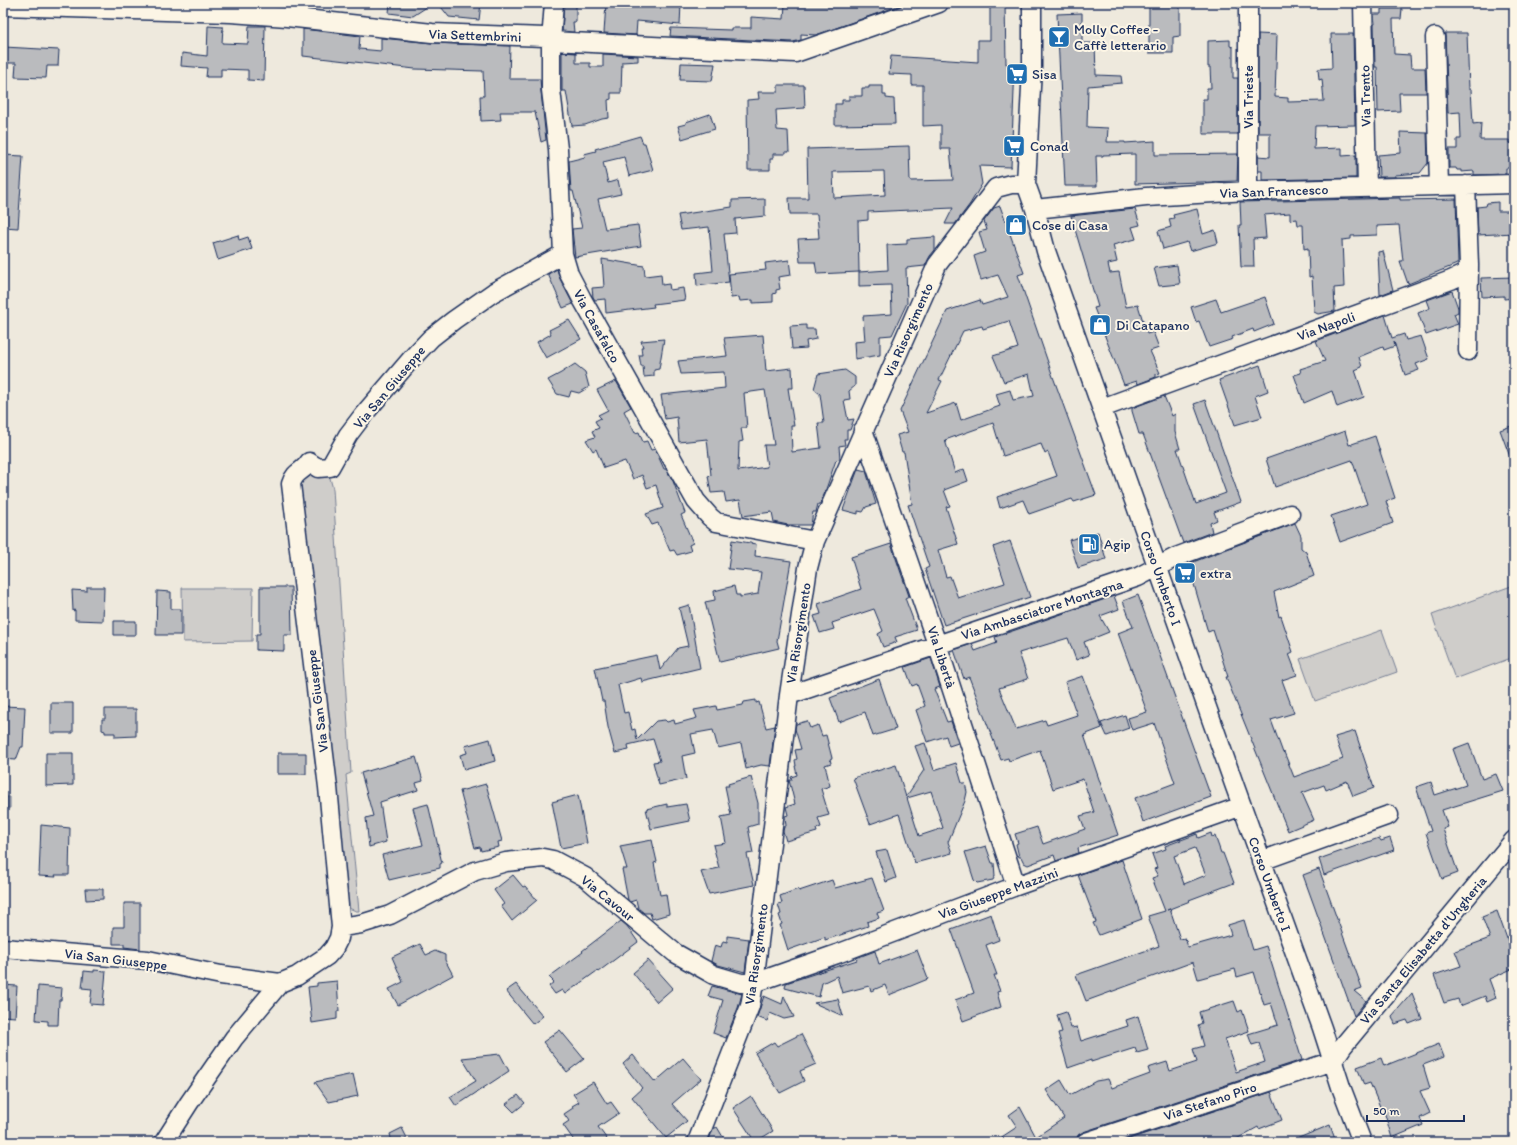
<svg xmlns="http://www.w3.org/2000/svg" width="1517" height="1145" viewBox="0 0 1517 1145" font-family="Itim,sans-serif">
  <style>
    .green { fill: #cfcdca; stroke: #757e94 }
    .water { fill: #a2a7af; stroke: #6c778f }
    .building { fill: #babbbe; stroke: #1b2f5e; fill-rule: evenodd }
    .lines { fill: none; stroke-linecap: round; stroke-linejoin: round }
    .minor-casing { stroke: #1b2f5e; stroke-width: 21 }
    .minor { stroke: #fcf5e5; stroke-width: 18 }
    .labels { text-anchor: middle; stroke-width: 4; stroke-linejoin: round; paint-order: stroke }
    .poi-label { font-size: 14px; fill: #1b2f5e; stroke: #fcf5e5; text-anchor: start }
    .street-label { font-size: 14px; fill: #1b2f5e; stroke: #fcf5e5 }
  </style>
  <rect width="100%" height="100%" fill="#eee9dd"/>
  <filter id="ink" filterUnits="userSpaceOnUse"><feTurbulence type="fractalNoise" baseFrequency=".025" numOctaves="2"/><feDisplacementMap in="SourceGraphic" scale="8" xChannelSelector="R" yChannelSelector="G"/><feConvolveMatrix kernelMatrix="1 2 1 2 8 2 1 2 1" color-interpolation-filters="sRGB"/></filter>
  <g filter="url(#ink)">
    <path class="green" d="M317,473l10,2 3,3 3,11 18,284 -5,2 13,136h-3l-10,-4 -47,-427 9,-5z
      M1514,585v72l-59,22 -23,-64z
      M182,588h71l-1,53 -69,1z
      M1382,630l15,42 -82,29 -15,-42z"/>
    <path class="water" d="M3,797h7v11h-7z"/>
    <path class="building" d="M390,3h43l-20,13 -24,-3z
      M438,3h43l-2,17 -30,-3z
      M564,3h12v19h-3l1,10 -12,-1z
      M606,3h75l-1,22 -43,-4 -1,14 -32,-2z
      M785,3h122l-91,32 -15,-1v6l-8,2 -123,-6 1,-8 60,2v-2h20v-11l33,2z
      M990,3h15l1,61 9,1 -4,102 -32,-1 3,18 -12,20 -15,20h-10l8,-16 -85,4v8l-10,1 1,51 -42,2 -2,-12h-15l-2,-23 21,-1 -2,-24h-27l-1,-16h19l-1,-49 102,-3 1,35 43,-1 -3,-31h-9v-24l-18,1v-41h-11v-10l-23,-1 2,-18 87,6v-22h12zM884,171l1,24 -51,3 -1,-26z
      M1149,3h31v33l-7,1v16h-24z
      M1381,9h21l-1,10h-8l1,35 16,1 1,13h14l1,25h-27l1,18 -22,1 -1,-45h-2l-1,-43h1l-1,-10h7z
      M1082,13v30h13l1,32 25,1 1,7 -34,3 -1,41 21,1 -1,14h18v1l30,-2v14l83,-1 -1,27 -102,3v-30l-32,1v1h-7l1,30h-32l-8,-172z
      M208,26l15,1 -1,16 26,1 1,-18h16l-1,55 -16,-1v-10l-27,-1v8h-15l1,-9 -26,-2 1,-13 25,3z
      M303,29l57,7 -1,13 22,2v-13l51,5 78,3 -1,33h31l1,12 5,49 -5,2 -6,-30h-35l1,8 -20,1 -1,-25h4l-1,-25 -68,-2 -112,-13z
      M1445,33h22l2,56h2l2,35 8,-1 -1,17h29v3h5v25h-8v6l-32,1v-4l-13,1v-2h-4l-1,-2h-7v-19h8v-10h4l-1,-27 -12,1z
      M1258,34l19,1 -2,62 13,1v4l36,-1 -2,-22 -3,1 -1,-11 14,-1 -1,-34h22l2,91 -40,1 -1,23 28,-1v8l14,-1v23l-94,2v-9h-4v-15l12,1v-24h-12z
      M1230,40v6l3,1v31h5v56h-35v-35h4v-11h4l-1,-21h-2v-26z
      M4,47l55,3 -1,16h-11l-1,12 -31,-1 1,-14h-12z
      M562,52l14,1v10h14v4h13v-13l35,2v5l-16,1 -1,31h-10v6l-3,1 1,18 -7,1 -17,6 -13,1 -6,-35h-4z
      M681,63l34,1 -3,17 -32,-1z
      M778,85h26l1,23 -29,2 1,20 11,1 1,21h-4v2h-12v5h-3v11h-22l-1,-70 12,-1 -1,-7h20z
      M869,86h14v9h3v3l8,1 1,25 -60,1v-21h7v-4h7v-4h13v-8h7z
      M710,114l5,15 -33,10 -4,-13 8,-2v-2z
      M1400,132l27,1 1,30 -8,10 -25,2v2h-16l-1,-22 23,-2z
      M640,136l3,7h2l8,27 -24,6 -5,-19 -21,5 5,21 10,-3 3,14 -23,5 7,30 33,-4 3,21 -66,11 -3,-28 10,-1 -9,-37h-2l-2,-30 16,-4 -1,-3 12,-3 -1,-2z
      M3,155l20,1 -5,72 -15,-1z
      M1400,198v2l56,-1 2,63 -1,2 -49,20 -8,-23h3l-4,-36 -22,1v9l-26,1v3l-9,1 2,47 -10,1 1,23 -17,3 -4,-2 -2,-36 -3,1 -1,-29 -4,1 -1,-24h-5l-1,-6 -7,1v-7l-26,2 2,23 -13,1 1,28h-13l-2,-42h2l-1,-23z
      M765,199v17l-30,3 1,14 -12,1 5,48 -32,4 -1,-13 17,-2 -4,-44 -28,3 -3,-15 54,-8v-7z
      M1498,202v9h16v22l-36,2 -1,-28 9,-1 1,-3z
      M1000,206l24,67 -6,2 34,99 44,121 -22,7 -2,-3 -43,15 -6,-14 -23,8 -3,-11 60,-21 -9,-24 -3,2 -4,-10 -38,12 -10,-33 -48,17 10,33 9,-4 4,12 -24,9 6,16 -4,1 12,37 -20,6 8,27 4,-1 8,22 47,-15 -12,-36 17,-6 20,56 -86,28 -19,-56 4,-2 -21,-62 4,-1 -8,-52h-2l-5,-17 11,-3 -8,-21 47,-100 33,-11 2,5 26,-8 -10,-22 -17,5 -7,-24 11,-4 -6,-20 8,-2 -3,-9 10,-13zM1009,321l9,27 -25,8 11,26 25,-8 5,22 -21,4 -3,-10 -14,4 4,12 -39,14 -5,-17 -30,10 16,-32 -3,-1 24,-49 19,-5 1,3z
      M1135,209l5,16 -8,2 4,12 -23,6 4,17 -9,2 2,9 9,-1 7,35 12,-2 9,29 6,-2 6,16 -9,3 10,22 -4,1v3l-18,7 -1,-3 -13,4 -30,-77 4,-1 -27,-91z
      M1197,209l6,25 12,-4 3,13 -28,8 -3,-9 -24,7 -5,-18 13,-4 -2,-8 5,-1 -1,-3z
      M238,235l1,5 9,-3 4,12 -34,11 -5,-17z
      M935,237v13l-5,6 -5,10 -19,2 1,35 -15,32 -12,1v19l-25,4 -1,-17 11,-1 -2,-25 29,-2 -1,-29 -32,1v-14l29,-2 -1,-25 20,-1v-5z
      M1383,251l10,39 -13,5 -2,-43z
      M602,259l42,7 1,10 16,-2 1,11 7,-1 1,6 13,-2 2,12 -32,4 1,3 -48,6 -1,-14 -10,1 -2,-3 -1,-9 12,-1z
      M789,260l2,15 -13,2 2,12 -4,1v3l-3,1v8l-20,1v-3l-13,1 -1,-4 -8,1 -2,-24 37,-4 -1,-7z
      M1177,265l3,19 -21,2 -5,-18z
      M557,269l3,10 13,25 -10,4 -15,-34z
      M1514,277v21l-10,1v-3l-22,1 -1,-19z
      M1452,291l6,17v4l-4,2 4,10 -32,11 -8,-22 12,-5 -3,-8z
      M1265,297l9,27 -20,8 -1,-3 -21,8 1,2 -24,8 -10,-26 -3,1 -5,-15 25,-8 5,13z
      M1385,315l7,23 12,-4 2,6 15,-4 8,23 -13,5 3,6 -14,5 -11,-33 1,4 -11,4 -1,-3 -24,10 3,10 -7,3 9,27 -27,10 -5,-16 -28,12 -10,-28 7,-2 -1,-4 25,-8 -9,-20z
      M569,320l12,19 -35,19 -9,-16 14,-8 -2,-4z
      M806,325v4h9l1,10 -10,2 1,7 -15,1 -2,-23z
      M763,335l3,36 26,-3 1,20h-5l6,38h-3l1,26 29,-4 -3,-25h6l-4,-29 -6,-5 4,-15 27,-4 10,7v9l-6,5 1,8 -6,1 4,20 6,-1 -4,11h-3v9h-3l1,6 -6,1 1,13 -4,1 -12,35 -4,9h-2l-2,8h-3l-2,13h-23l-14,-3 -2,-10 -29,4 -3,-16 -14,2 -2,-10 -13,1 -3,-17 3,-1 -4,-36 -28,3 -2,-25 -12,2 -4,-24 64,-7 -1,-16 -43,2 -3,-13 49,-5 -3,-18zM765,390l9,55h-10l3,22 -29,4 1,-29 4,-1 -2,-13h6l-3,-35z
      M664,339l-5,30 -5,1v6l-10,1 -1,-11h-2l-2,-11h3l-1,-8h2l-2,-6z
      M575,364l10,8 4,15 -10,6 -8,-2 -2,6 -12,-3 -9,-14 13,-7z
      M1260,365l8,26 -13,5 7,21 -27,8 -16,-45z
      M616,381l15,26 -7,4 11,22 4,-1 4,10 4,-1 4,9 4,-1 9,20h2l7,12 12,32 -4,2 12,28 -4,2 2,6 -14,4 -3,-5 -4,1 -12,-28 -6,2 -6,-11 17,-6 -7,-23 -9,3 -5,-13 -9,4 -8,-18 -21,7 -8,-19 -3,2 -7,-11 9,-3 -3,-6 7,-3 -4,-7 6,-3 -3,-3 10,-5 -11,-20z
      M1164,396l8,20 3,-2v18l5,17h-3l19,55 30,-11 -32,-89 11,-4 36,102 -27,10 3,8 -7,3 2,9 -29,11 -40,-109h-4l-7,-23v-3z
      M1514,425v39l-1,1 -13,-35z
      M1345,431l4,14 26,-9 20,62 -9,3 7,22 -53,19 -9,-26 36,-12 -15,-44 -77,27 -9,-28z
      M858,469l8,2 10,33 -10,3 -3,5 -5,-1v3l-15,-4z
      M1295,523l6,13v12l5,4 8,24 -40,16 5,25 2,-1 12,36 -4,2 8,21 -15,5 12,33 -23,7 12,33 1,-1 10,25 49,-18 -8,-22 20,-6 19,57 -21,8 -6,-15 -21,9 -2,-5 -22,8 12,27 -26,11 -62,-154h2l-15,-47 -5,2 -20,-68z
      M1098,532l8,27 -28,9 -9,-28z
      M732,540l24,4 -1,12 36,5 -14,80 2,7 -59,14 -15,-60 10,-2 -1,-9 20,-5 2,9h4v2l18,-3 3,-22 -33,-3z
      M891,544l18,52 -4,2 12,32 -22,7 2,5 -14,5 -5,-13 5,-3 -9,-22 -42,14 2,6 -14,4 -6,-17 7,-2 -3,-10 43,-15 -10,-32z
      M87,587h17l-1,34 -28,-1v-10l-2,1 -1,-21 15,1z
      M260,587h31l1,48h-8v16l-28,-1v-16h4z
      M157,591l14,1v17h10v26h-25z
      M1138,595l73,202 -68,25 -8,-24 40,-15 -21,-60 -22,7 -4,-12 19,-6 -29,-79 15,-6 -10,-26z
      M1114,596l5,13 -19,7 9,16 -25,10 5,13 -13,5 -8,-22 -49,15 9,26 -29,9 17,41 29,-9 2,5 30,-10 -12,-33 18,-6 19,52 -18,7 34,100 -40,13 1,5 -23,8 -2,-6 -26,10 -4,-2 -3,-6h-2l-3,-13 2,-1 -3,-9 22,-7 6,17 42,-15 -5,-13 14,-4 -11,-33 -30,10 -13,-39 -31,11 -1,-3 -7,2 -32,-83 -5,2 -10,-29 18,-6 3,7 22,-8 -2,-6z
      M689,605l11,63 -58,14 -1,-4 -23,7 6,28 4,-1 4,18 3,-1 2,11 19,-19 9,-1 2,2 7,-2 1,4 22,-6 -3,-8 22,-4 1,4 26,-5 1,-3 12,-2v3l3,-1 7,26 9,-2 -5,40 -9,-1 -15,4 -5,-26 -23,5 -5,-18 -22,4 4,19 -13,3 4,23 -27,6 -6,-23 7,-1 -7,-22 -25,6 1,5 -14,3 -7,-26 -4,-26h-2l-7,-33 62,-13 3,15 18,-22 10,-2 -9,-38z
      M114,621h22v14h-22z
      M931,658l9,29 -6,2 13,33 4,-1 7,22 -9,3 -3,-10 -19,6 -11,-32 9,-4 -8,-22 -5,2 -7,-19z
      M879,679l17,50 -23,7 -8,-24 -26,10 -9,-24z
      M51,703h22v30h-22z
      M3,706l22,1 -2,40h-2l-5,13 -13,-1z
      M105,709h31v27l-21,1v-4h-10v-2l-3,-1v-11h3z
      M1125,715l4,13 -22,8 -6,-13z
      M807,721l3,7 8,-3 4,11 4,-1 6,23 -2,1 1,4 -6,2 5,21 -9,3 8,26 -11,3 3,9 -5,2 1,3 -31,9 -3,-10 1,-4 2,-1 -1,-10 3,-1 -2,-8 9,-3 -6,-24h3l-1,-3 6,-2 -2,-9h1l-1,-6 2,-1 -2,-9 6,-1 -6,-20 1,-5z
      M490,739l5,22 -31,9 -4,-15 7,-2 -2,-7z
      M925,743l9,27 22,-7 6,20h3l2,9 -2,9 -17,41 4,11 -37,10 -16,-49 -29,10 -17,-46 24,-8v1l19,-6 10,32 18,-27 -9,-24zM931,791l12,37 -24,8 -12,-38z
      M1469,743l13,36 14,-5 7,17 -61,19 6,17 -5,2 15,44 -16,6 -16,-46 5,-2 -15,-44 15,-5 4,13 31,-10 -13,-36z
      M46,753h27v32l-27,1z
      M278,753h28v21h-28z
      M416,757l7,24 -7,2 2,7 -38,12 6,40 -17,5 -3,-29 7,-2 -12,-43z
      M751,777l7,26v21l-10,3 5,26 -6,1 7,31 -45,9 -8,-22 18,-4 -6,-23 13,-2 -5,-26 10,-2 -6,-29h4l-1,-2z
      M486,784l16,57 -4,1 1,5 -18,4 -1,-4 -5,1 -15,-57z
      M578,795l9,48 -26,5 -9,-46z
      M428,804l14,59 -2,1v4l-51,12 -7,-25 41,-10 -10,-37z
      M667,804v3l19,-3 4,17 -39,8 -5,-20z
      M41,825l29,3 -1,47h-14l1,2 -17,-1z
      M1211,833l1,4 3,-1 6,17h2l11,30 -45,17 1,1 -23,9 3,-1 10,30 5,-1 3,9 43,-12 -3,-10 16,-5 9,30 13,-4 36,114 -219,72 -5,3 -2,7h-82l23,-15 -8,-12 11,-8 16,30 28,-19 -18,-28 15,-10 9,15 26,-14 12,-2 4,9 38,-14 -2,-6 19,-6 3,9 27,-9 -4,-13 11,-3 -6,-21 4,-2 -3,-11 35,-11 4,11 4,-2 7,21 -24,8 11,33 29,-10 -6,-19 -7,2 -4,-11 30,-9 -7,-22 -7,2 -10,-33 -17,5 -2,-8 -37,10 -5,-17 -107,39 -10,-26 83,-29 -11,-30 17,-5 -13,-33 6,-2 -4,-7 3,-1 -5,-14 14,-5 -1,-3 32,-12 1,4zM1195,848l11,27 -22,9 -10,-28z
      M1379,838l2,3 9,-3 4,12 -70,25 -5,-16z
      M652,840l5,22 -3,1 6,32 6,-1 3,20 -17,5 -2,-6h-6l-6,-5 -2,-8 -6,2 -2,-2 -6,-31h5l-7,-23z
      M986,846l6,17h2l1,13 -2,4 -16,3 -3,-3 -9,-28z
      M887,850l9,28 -10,4 -10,-30z
      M1122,860l20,59 -43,16 -6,-12 3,-1 -18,-47z
      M1319,869l43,119 -8,3 12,10 -12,15 -51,-141z
      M513,875l10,12 2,-1 12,14 -25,21 -11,-15 3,-2 -10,-14z
      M872,878l12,33 -7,2 2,5 -12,4 1,4 -43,14v-3l-37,13 -8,-25 2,-1 -3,-9 2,-1 -3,-10 4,-1 -2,-7 18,-7 1,2 33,-11 3,8z
      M85,889h18v10l-17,1z
      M124,903h16v46l-16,-2v-3h-11v-17h11z
      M1497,911l17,47v10l-25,11 7,19 -9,4 -2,-6 -25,10 -2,-7 -14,4 -10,-28 27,-9 -6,-15 35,-13 -8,-21z
      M991,914l8,26 -13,5 11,30h-3l6,16 -3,1 4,15 -38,14 -8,-21 19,-7 -23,-64z
      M621,921l6,5 11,16 -40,30 -1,-1 -32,23 -3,-4 -7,4 -6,-8 5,-4 -5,-5 34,-25 -1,-1z
      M727,936l22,3 -4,33 -27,-7 -7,-4 4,-16 6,2 2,-6 4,1z
      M420,944l6,11 9,-4 10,4v5l8,15 -55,30 -9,-16 14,-7 -11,-25z
      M917,950l11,29 -39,16 -4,-10 -14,6 -2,-5 -27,7 -5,-17 -15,7 -3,14 -34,-9 1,-5 71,-23 -1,-2 19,-7 4,13z
      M648,960l25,28 -16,14 -24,-29z
      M94,970l12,1 -3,34 -13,-1 2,-15 -10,-1 2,-17 10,1z
      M337,981l2,30h-2v8l-25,4 -4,-36 9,-1v-3z
      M516,984l27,32 -10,8 -27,-33z
      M3,985l14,1 -2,31 -12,-1z
      M38,986l24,2 -1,12h-2l-1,25h-10v-4l-12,-1z
      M712,986l30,8 -4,14 -12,30 -13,-5 10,-33 -15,-4z
      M1412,993l10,26 -13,5 -2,-4 -12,4 -3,-8z
      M764,996l18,8 2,-8 10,21 -10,2 -14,-6 -3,8 -10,-4z
      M838,999l5,17 -29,-13z
      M1066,1012l5,16 6,-1 4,14 47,-15 -2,-6 12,-4 10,34 -11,3 -2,-5 -44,14v-2l-23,8 -10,-35 4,-1 -5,-17z
      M560,1030l24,29 -17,13 -24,-30z
      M801,1034l15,30 -16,7 4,10 -24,12 -25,-40 19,-11 3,4z
      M1439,1044l5,13 -21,8 7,23 -10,3 10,22 -10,5 3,7 -31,13 -9,-30 -2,1 -11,-26 -6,2 -7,-18 24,-9 3,8z
      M500,1054l9,17 -53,35 -6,-9 26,-16 -14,-23z
      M633,1055l22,27 28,-24 18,21 -29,25 15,17 -21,17 -34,-41 10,-9 -19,-24z
      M353,1074l5,22 -29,6 -14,-20z
      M593,1082l14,22 4,-2 8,11 -21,14 11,15h-34l-12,-17 6,-4 -5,-7 9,-6 -1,-2 7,-4 -6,-8z
      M1271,1092l11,28 -23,9 -1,-2 -27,15h-111z
      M518,1095l7,8 -11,9 -8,-8z
      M751,1096l22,35 -18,11 -22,-34z
      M1330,1125l6,17h-10l-2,-3 -8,3h-27z
      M717,1127l9,15h-18l5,-13z
      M402,1128l5,10 -7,4h-8l-2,-8z"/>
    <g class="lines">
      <g class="minor-casing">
        <path id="minor" d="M554,3l-3,38v49l7,59 5,105 6,20 13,25 114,202 14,16 6,5 99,19
          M1032,3v65l-6,116 9,25 11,42 188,533 88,244 19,59 21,55
          M1248,3v188
          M1363,3l4,185
          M3,6l228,7 56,4 145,16 113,4 6,4 244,12 144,-50
          M1435,37l4,149
          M1035,209l111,-12 102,-6 266,-7
          M1468,351l1,-86
          M1102,408l349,-128 13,-6 5,-9 -3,-80
          M863,430l74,214 79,242
          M789,695l349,-118 38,-20 114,-43
          M1261,861l128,-46
          M341,927l20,-3 29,-9 85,-44 31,-9 37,-4 10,2 32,17 90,76 39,22 27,8h13l83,-29 179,-68 226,-80
          M3,948l145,12 73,15 59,8 17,-7 30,-20 7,-8 5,-10 2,-11 -13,-140 -37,-303c4,-14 13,-12 18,-22l9,6 12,-1 18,-32 16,-21 48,-56 19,-20 23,-18 40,-28 69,-38
          M164,1142l25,-39 45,-65 46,-55
          M697,1142l53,-136 4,-23 35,-288 19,-127 7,-27 122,-276 59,-77 15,-4h15
          M1086,1142l247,-81 10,-15 171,-206"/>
      </g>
      <use href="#minor" class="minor"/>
    </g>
  </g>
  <defs>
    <g id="bar-square" transform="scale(1.15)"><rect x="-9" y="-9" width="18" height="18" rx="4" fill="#1f6fb2" stroke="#fcf5e5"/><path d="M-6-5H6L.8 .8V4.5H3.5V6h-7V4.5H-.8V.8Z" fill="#fff"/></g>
    <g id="supermarket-square" transform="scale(1.15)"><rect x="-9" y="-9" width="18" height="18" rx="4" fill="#1f6fb2" stroke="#fcf5e5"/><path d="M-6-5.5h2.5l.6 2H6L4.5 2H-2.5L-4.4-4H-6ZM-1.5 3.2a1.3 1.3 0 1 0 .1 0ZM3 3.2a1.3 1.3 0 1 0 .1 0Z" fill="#fff"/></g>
    <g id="shop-square" transform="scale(1.15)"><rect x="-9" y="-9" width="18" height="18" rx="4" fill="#1f6fb2" stroke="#fcf5e5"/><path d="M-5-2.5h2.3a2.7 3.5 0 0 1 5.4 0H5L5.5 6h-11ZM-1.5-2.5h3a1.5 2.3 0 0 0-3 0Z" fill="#fff"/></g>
    <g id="fuel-square" transform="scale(1.15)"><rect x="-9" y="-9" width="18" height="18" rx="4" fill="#1f6fb2" stroke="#fcf5e5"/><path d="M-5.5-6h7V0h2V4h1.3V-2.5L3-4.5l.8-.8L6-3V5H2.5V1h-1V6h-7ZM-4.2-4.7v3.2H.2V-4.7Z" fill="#fff"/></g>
  </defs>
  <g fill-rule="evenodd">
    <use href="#bar-square" x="1059" y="37"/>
    <use href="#supermarket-square" x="1017" y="74"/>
    <use href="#supermarket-square" x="1014" y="146"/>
    <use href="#shop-square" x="1016" y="225"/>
    <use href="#shop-square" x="1100" y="325"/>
    <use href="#fuel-square" x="1089" y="544"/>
    <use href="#supermarket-square" x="1185" y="573"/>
  </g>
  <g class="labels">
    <g class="poi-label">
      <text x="1074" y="34">Molly Coffee -<tspan x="1074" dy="16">Caffè letterario</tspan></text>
      <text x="1032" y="79">Sisa</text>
      <text x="1030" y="151">Conad</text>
      <text x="1032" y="230">Cose di Casa</text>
      <text x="1116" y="330">Di Catapano</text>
      <text x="1104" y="549">Agip</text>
      <text x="1200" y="578">extra</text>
    </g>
    <g class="street-label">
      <text transform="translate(475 35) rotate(2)" y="5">Via Settembrini</text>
      <text transform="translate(1365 96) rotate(-91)" y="5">Via Trento</text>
      <text transform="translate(1248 97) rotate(-90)" y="5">Via Trieste</text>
      <text transform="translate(1274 191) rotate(-2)" y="5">Via San Francesco</text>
      <text transform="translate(597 326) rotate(61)" y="5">Via Casafalco</text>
      <text transform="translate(1326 326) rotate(-20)" y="5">Via Napoli</text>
      <text transform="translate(908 330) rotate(-66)" y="5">Via Risorgimento</text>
      <text transform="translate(389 387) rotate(-50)" y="5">Via San Giuseppe</text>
      <text transform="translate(1161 578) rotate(71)" y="5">Corso Umberto I</text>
      <text transform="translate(1042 609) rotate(-18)" y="5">Via Ambasciatore Montagna</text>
      <text transform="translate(798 633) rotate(-81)" y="5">Via Risorgimento</text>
      <text transform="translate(942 657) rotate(72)" y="5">Via Libertà</text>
      <text transform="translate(317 701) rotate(-97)" y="5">Via San Giuseppe</text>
      <text transform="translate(1270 884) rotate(70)" y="5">Corso Umberto I</text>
      <text transform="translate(998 893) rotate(-20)" y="5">Via Giuseppe Mazzini</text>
      <text transform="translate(608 898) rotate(39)" y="5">Via Cavour</text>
      <text transform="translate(1423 950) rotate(-50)" y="5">Via Santa Elisabetta d'Ungheria</text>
      <text transform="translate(756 954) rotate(-82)" y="5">Via Risorgimento</text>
      <text transform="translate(116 959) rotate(7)" y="5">Via San Giuseppe</text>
      <text transform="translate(1210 1101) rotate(-18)" y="5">Via Stefano Piro</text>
    </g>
  </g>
  <rect width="1517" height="1145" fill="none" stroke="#fcf5e5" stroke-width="16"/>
  <rect x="8" y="8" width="1501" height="1129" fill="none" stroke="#1b2f5e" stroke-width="1.5" filter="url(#ink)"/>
  <path d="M1367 1115v6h97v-6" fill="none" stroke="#1b2f5e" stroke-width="2"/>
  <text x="1373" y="1115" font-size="12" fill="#1b2f5e" stroke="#fcf5e5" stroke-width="3" paint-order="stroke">50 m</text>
</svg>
